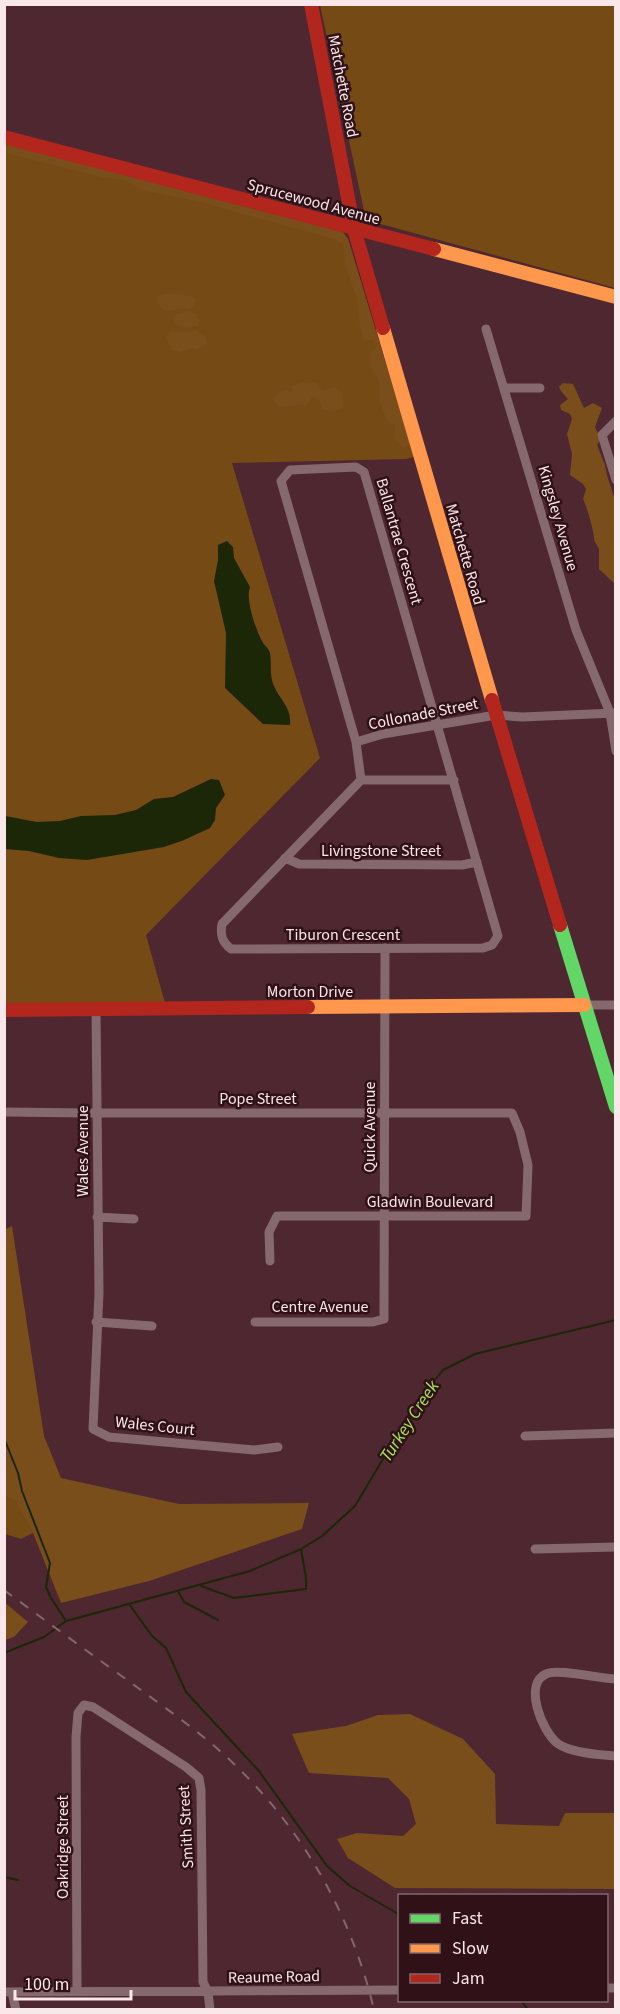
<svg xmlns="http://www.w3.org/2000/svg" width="620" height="2014" viewBox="0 0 620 2014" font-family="'Source Sans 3',sans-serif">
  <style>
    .green { fill: #754a14 }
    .forest { fill: #794e1a }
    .water { fill: #1c2707 }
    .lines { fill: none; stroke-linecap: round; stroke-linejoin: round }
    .stream { stroke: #1c2707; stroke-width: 2 }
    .street { stroke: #85696e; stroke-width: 9 }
    .fast { stroke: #63d668; stroke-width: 14 }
    .slow { stroke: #ff974d; stroke-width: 14 }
    .jam { stroke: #b3261e; stroke-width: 14 }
    .rail { stroke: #82676c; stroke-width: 2; stroke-dasharray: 10 10; stroke-linecap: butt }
    .labels { text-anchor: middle; stroke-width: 5; stroke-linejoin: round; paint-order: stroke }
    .street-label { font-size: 16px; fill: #f9e7e9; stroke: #301117 }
    .water-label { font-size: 18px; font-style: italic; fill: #a3e554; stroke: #301117 }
  </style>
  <rect width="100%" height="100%" fill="#4e2731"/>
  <path class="green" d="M320,5h295v283l-249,-68z
    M5,140l343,99 66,218 -8,2 -174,4 88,295 -174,177 19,68h-160z
    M5,1497l9,1 19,35 -12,6 -16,-5z"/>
  <path class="forest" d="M4,143l339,89 5,7 62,205 -6,4 -10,-9 1,-15 -7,-1 -8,-20v-19l-10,-19 1,-13 5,-5 -4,-7 -8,1 -5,-20 -2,-22 -12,-34 -2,-21 -9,-5 -134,-37 -54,-11 -22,-11 -24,-3 -95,-24z
    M167,293c10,2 20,1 28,5v6l-5,5c-8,-2 -16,2 -25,2l-8,-8v-6z
    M187,311l9,3 4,6 -2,6 -10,2 -12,-3 -3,-6 1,-4z
    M196,330l10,7 2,7 -13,6 -1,-2 -14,4 -8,-2 -6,-13 4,-5h20z
    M300,383h16l6,8 13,-4 7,6 2,15 -13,3 -8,-1 -3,-9 -8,-4 -5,8 -27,2 -7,-6 4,-8 9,-3 7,2 -2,-5z
    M563,383l10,1 11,24 9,-5 9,5 -7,19c3,7 7,11 2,18l8,20 2,10 8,25v84l-16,-15v-20l-5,-9c1,-6 -8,-36 -11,-41l3,-10 -3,-5 -13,-9 2,-21 -5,-20 5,-15 -2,-5 -9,-4 -1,-5 8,-6 -7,-8 -2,-4z
    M12,1226l32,210 17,42 118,26 130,-1 -7,26 -153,52 -88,22 -28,-70 -19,-34 -9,-2 -1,-267z
    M4,1602l24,20 -14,15 -9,3z
    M410,1714l53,25 32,35 1,50 63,2 6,-13h50v76l-220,-1 -47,-30 -11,-19 20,-6 46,3 13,-12 -7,-25 -21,-21 -79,-5 -17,-39 54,-8 32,-11z"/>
  <path class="water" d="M227,541l6,6 1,11 16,29c-5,12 6,43 12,54 2,4 7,8 8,12 2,11 -1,22 4,33 6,14 18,22 16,39l-27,-1 -38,-36 1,-55 -12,-52 4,-21v-15z
    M211,779l8,1 6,15 -9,13 -1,12 -5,8 -26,12 -20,7 -77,13 -28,-2 -30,-7 -24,-2v-33l32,6 23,-1 21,-5 34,-1 21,-5 18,-11 19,-2z"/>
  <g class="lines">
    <path class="stream" d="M4,1438l14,35 4,18 28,72 -4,24 5,11 15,23
      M201,1586l33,12 72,-9v-11l-5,-29
      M178,1591l6,11 34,18
      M129,1604l23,32 14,12 20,44 73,79 68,95 23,20 50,29
      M4,1653l40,-16 22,-16 184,-50 51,-22 21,-13 33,-30 60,-101 28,-35 32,-16 141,-34
      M4,1877l14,3
      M522,2002l6,8"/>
    <path class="street" d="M486,329l90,301 34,83 6,38
      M505,388h35
      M616,421l-14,14 14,45
      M356,467l8,5 134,464 -6,9 -9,3 -252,1c-9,-7 -11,-14 -9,-25l139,-144 -5,-38 -75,-261 9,-11z
      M356,742l27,-8 113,-19 26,2 93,-4
      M361,780h93
      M285,858l14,6 163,1 15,-3
      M584,1005h32
      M96,1009l3,284 -6,136 16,8 145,13 24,-3
      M4,1112l85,1h423l8,19 8,33 -2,51h-249l-8,16 1,29
      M97,1217l37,2
      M96,1322l56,4
      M255,1322h118l11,-3 1,-371
      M525,1436l91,-3
      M535,1549l81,-2
      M616,1679c-16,0 -58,-11 -70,-5 -23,10 -4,57 11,69 13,10 42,12 59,13
      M606,1988h10
      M77,1991l-1,-254 2,-24 6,-8 9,2 93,60 13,11 2,12 2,192 5,10 2,18
      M4,1992l396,-2
      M12,1992l4,18"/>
    <path class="fast" d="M560,925l56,182"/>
    <path class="slow" d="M434,249l182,48
      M383,328l109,372
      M308,1007l276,-2"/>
    <path class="jam" d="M311,4l43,225 29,99
      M4,137l430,112
      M492,700l68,225
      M4,1010l304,-3"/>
    <path class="rail" d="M4,1590c42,31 84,62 126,92 35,26 72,51 104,82 69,66 118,152 140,246"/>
  </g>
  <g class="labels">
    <g class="street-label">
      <text transform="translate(344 86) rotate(79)" y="6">Matchette Road</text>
      <text transform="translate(314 201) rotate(15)" y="6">Sprucewood Avenue</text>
      <text transform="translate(559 518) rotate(74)" y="6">Kingsley Avenue</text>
      <text transform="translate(400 541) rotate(74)" y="6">Ballantrae Crescent</text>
      <text transform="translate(466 554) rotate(74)" y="6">Matchette Road</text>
      <text transform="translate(423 713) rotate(-11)" y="6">Collonade Street</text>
      <text x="381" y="856">Livingstone Street</text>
      <text x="343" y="940">Tiburon Crescent</text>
      <text x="310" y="997">Morton Drive</text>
      <text x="258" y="1104">Pope Street</text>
      <text transform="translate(369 1127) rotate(-90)" y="6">Quick Avenue</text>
      <text transform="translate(82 1151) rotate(-90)" y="6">Wales Avenue</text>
      <text x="430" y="1207">Gladwin Boulevard</text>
      <text x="320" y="1312">Centre Avenue</text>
      <text transform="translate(155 1425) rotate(6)" y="6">Wales Court</text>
      <text transform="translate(185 1827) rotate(-93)" y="6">Smith Street</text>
      <text transform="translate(62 1847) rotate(-90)" y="6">Oakridge Street</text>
      <text transform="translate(274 1976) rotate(-1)" y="6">Reaume Road</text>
    </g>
    <g class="water-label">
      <text transform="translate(409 1421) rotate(-57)" y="6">Turkey Creek</text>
    </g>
  </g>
  <rect width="620" height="2014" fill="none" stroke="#f9e7e9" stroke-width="12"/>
  <rect x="398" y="1894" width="210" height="108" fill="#301117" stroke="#80676b" stroke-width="1.5"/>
  <rect x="410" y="1914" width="30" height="9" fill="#63d668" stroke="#80676b" stroke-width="1.5"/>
  <text x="452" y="1924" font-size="18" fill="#f9e7e9">Fast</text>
  <rect x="410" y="1944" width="30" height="9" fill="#ff974d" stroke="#80676b" stroke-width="1.5"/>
  <text x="452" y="1954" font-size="18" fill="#f9e7e9">Slow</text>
  <rect x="410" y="1974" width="30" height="9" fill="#b3261e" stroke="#80676b" stroke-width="1.5"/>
  <text x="452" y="1984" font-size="18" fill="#f9e7e9">Jam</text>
  <path d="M15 1990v9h116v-9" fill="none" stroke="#f9e7e9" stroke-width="3"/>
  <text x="24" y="1990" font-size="18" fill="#f9e7e9" stroke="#301117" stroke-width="4.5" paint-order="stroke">100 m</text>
</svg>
